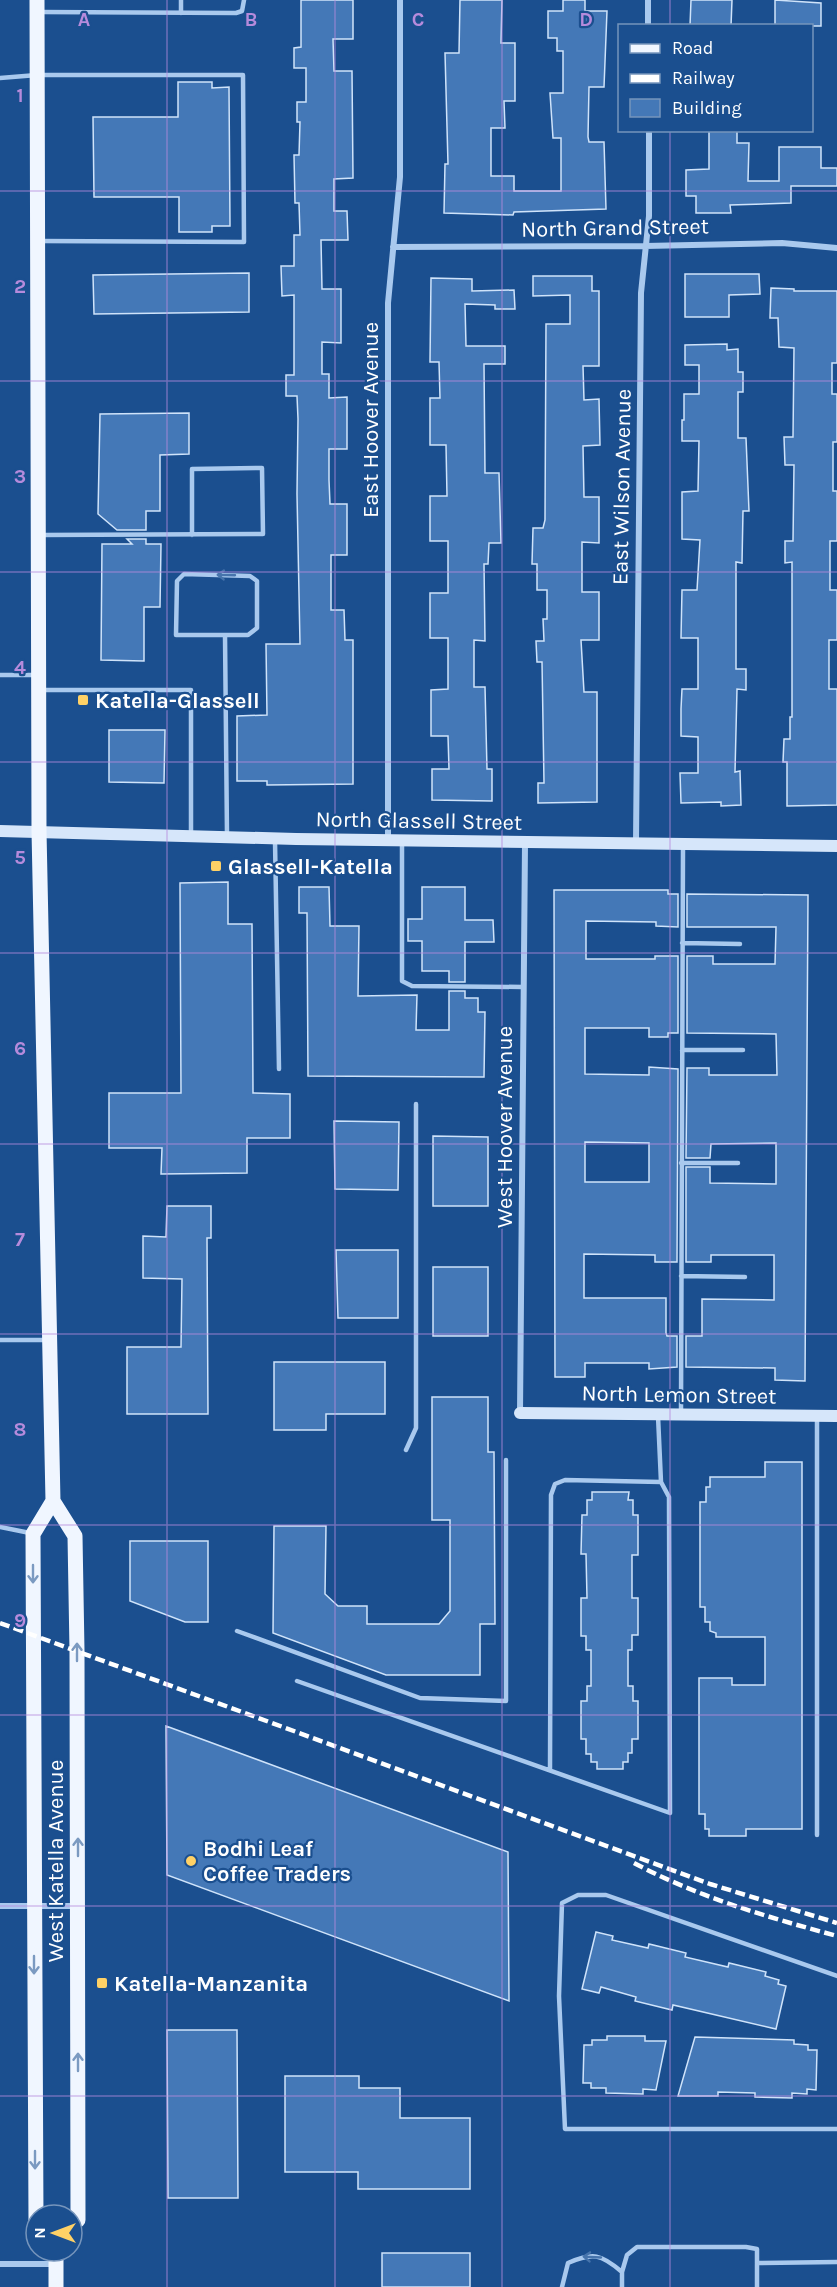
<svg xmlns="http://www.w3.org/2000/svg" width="837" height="2287" viewBox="0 0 837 2287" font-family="Karla,sans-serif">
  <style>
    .building { fill: #4478b7; stroke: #cfe3fa; stroke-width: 1.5; fill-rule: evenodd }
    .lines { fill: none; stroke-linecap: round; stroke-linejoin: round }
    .lane { stroke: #a9c9ee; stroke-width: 4.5 }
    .street { stroke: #a9c9ee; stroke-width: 6 }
    .secondary { stroke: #d6e6fa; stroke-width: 12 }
    .primary { stroke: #f0f6ff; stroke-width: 15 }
    .rail { stroke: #fff; stroke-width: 4.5; stroke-dasharray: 10 4.5; stroke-linecap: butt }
    .oneway { stroke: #4674ac }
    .oneway2 { stroke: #7b9ac1 }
    .grid { fill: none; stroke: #b68bdc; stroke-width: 1.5; stroke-opacity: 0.55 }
    .poi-dot { fill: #ffd166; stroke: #1b4f8f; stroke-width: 2 }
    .labels { text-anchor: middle; stroke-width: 4.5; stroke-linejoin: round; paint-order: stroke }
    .street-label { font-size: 22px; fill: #fff; stroke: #1b4f8f }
    .poi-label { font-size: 22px; font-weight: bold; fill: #fff; stroke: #1b4f8f; text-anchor: start }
    .grid-label { font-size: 20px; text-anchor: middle; font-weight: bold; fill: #b68bdc; stroke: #1b4f8f; stroke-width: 4.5; stroke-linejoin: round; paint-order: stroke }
  </style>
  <rect width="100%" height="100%" fill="#1b4f8f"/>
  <path class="building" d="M301,0h52v39h-20l1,32h18l1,107 -19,1v32h13l1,29h-27l1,49h19v54l-19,-1v32h7v24l18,-1v52h-18v31l1,24h17v51h-16v55h13l1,30h8v144l-86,1v-4h-30v-65l30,-1 -1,-71h34l-3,-150 1,-75 -1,-23h-11v-21h8v-80l-12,1 -1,-30h13v-31h6l-1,-32h-4l-1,-48h5l1,-33h-3v-20h9v-34h-12v-20l7,-1z
    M460,0h42l-1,43h14v58h-11l1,27h-14v48h23v15h47v-53h-8l-3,-45h13v-42h-6v-13h-9v-27h15v-11h22v11h22l-3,76h-15l-1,50 1,5h15l2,67 -92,3 -1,3 -69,-2 1,-49h3l-3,-111h14z
    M691,0h41l-1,26h-41z
    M775,0l46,3v23h-46z
    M178,82h34v6l17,-1 1,139h-18v6h-33v-35h-85l-1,-80h85z
    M709,130h28v13h12l-1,38h31v-34h42v21h16v18h-46v17l-61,2 1,8h-35v-17h-10v-26l23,-1z
    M249,273v39l-155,2 -1,-39z
    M685,274h74l1,20 -31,1v22h-44z
    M533,276h59v15h7v75h-16l1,34 15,-1 1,46 -17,1 1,51h15v46l-17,-1v50h17v48h-18l3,52h13v110l-59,1v-20h6l-2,-121h-5l-1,-21h8l-1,-22h4v-29h-10v-26h-5l1,-36h10l2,-8 1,-196h24v-29l-37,1z
    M431,278l41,1v12l42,-1 1,19h-20v-4l-30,-1 1,42h39v18h-21l1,109h14l2,70h-12l-1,21h-4l1,77 -11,-1v47h11l2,82h5v32l-60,-1v-31h17l-1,-33h-17v-46l17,-1v-51h-18v-45h18v-52h-18v-45h17l-1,-51h-16v-47h10l-1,-36h-9z
    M771,288l23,1v2h43v72h-5v31h5v48h-4v49h4v50h-7v49h7v50h-8v49h8v116l-50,1v-44h-4l1,-23h6v-22h2v-155l-7,1v-22h8l1,-76h-9l-1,-28h9l1,-89 -15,-1 -1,-29h-8z
    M727,344v6l11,-1v23h5v20h-5v46h8l3,73h-6l-1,52 -6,-1v107h10v21l-9,-1 -2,83 5,-1 1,34 -20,1v-4l-40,1 -1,-30h18v-36l-17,-1v-27l1,-20h16v-51h-17l1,-48h15l3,-50 -18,-1v-47l16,-1 1,-50h-17v-21h2v-26h15v-29h-14v-20z
    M189,413v41l-29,1v56h-14v19h-29l-19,-16 2,-100z
    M127,539h19v5h15l-1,63h-16v54l-43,-1 1,-116h30z
    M109,730h56l-1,53 -55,-1z
    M228,882v42h24l1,169 37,1v44h-43v35l-86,1 1,-26h-53v-55h72l-1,-210z
    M299,887h30l1,39h29l-1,70 59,-1 -1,35h33v-39h16v7h13v14h7l-1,65 -176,-1 -1,-163h-8z
    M422,887h43v33h28l1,22h-29v40h-16v-11h-27v-30h-14v-22h14z
    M554,890h114v4h10v33l-22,-1v-4l-70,-1v38h69v-3h23v77h-10v4h-19v-9h-64v46l64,1v-8l29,2 -1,193h-22v-7l-71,-1v44h82v35l1,3h10v31l-28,2v-6h-64v14h-30zM585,1142l64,1v39h-64z
    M687,894l121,1 -3,486 -30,-1v-12l-89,-1v-31h16v-37l72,1v-45h-63v7h-25v-95h24v16l66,1v-41l-65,1 -1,14h-24l1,-90h22v7h68l-1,-41 -89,-1v-77h26v8h62l1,-37h-89z
    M334,1121l65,1 -1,68 -63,-1z
    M433,1136l55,1v69h-55z
    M167,1206h44v32h-4l1,176h-81v-67h54l1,-68 -39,-1v-42l23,1z
    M336,1250h62v68h-60z
    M433,1267h55v69h-55z
    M274,1362h111v52h-59v16h-52z
    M432,1397h56v55h6l1,172h-15v51h-94l-113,-42 1,-107h52l-1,68 13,12h29v18h72l11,-13v-91h-18z
    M765,1462h37v367h-56v7h-37v-7h-4v-15h-6v-136h33v7h33v-48h-49v-4l-6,-2v-9h-5v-15h-5v-105h6v-15h4v-10h55z
    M592,1492h37l-1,8h5v15h5v40h-6v43h6v37h-6v15h-4v36h5v15h5v38h-6v14h-4v9h-5v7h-26v-7h-6v-8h-5v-15h-5v-38h6v-15h4v-36h-5v-14h-5v-38h6l-1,-44h-5l1,-39h5v-15h5z
    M130,1541h78v81h-23l-55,-21z
    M166,1726l342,126 1,149 -342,-126z
    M596,1932l17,4 -1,4 36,8 1,-4 37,9 -1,4 43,10 1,-4 37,9 -1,4 14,4 -1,4 8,2 -10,43 -103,-24 -1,5 -37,-9 1,-4 -35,-10 -2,6 -17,-4z
    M167,2030h70l1,168h-70z
    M607,2036h38v5h21l-10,49 -13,-1v5l-37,-1v-5h-15v-5h-8l1,-38h8v-5h15z
    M695,2037l99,3v4l14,1v5h9l-1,40 -9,-1v5l-15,-1v5l-37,-1v-4l-37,-1v4h-40z
    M285,2076h74v12h41v30h70v71h-112v-17h-73z
    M382,2253h88v34h-88z"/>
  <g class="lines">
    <path class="lane" d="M181,0v13
      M40,12l196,1 6,-2 2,-11
      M0,78l37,-3h206l1,167 -205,-1
      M41,535c74,-1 148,0 222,-1l-1,-66 -70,1v66
      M225,635h23l9,-7v-47l-7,-5 -66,-2 -7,7 -1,54h49l2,200
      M0,675h36
      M42,690h149v146
      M275,841l4,228
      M402,841v140l10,5 111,1
      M682,943l58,1
      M682,1050h61
      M681,1163h57
      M681,1276l64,1
      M0,1340h47
      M681,1413l2,-567
      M817,1416v419
      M406,1450l10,-22v-324
      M0,1527l30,6
      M237,1631l183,67 86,3v-241
      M297,1681l373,132 -1,-316 -8,-15 -3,-66
      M550,1770l1,-275 4,-11 10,-4 96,2
      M837,1976l-231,-81h-28l-16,8 -3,93 6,133h272
      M757,2263l80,-1
      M622,2272l5,-17 10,-8h109l11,2v38
      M562,2287l6,-24c25,-11 33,-9 54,9v15"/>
    <path class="street" d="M648,0v26
      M393,247l252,-1 137,-3 55,5
      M388,840v-537l12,-126v-177
      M636,843l5,-550 8,-77v-86
      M520,1413l5,-570
      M0,1906h77
      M0,2264h56"/>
    <path class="secondary" d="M0,831l296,8 541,7
      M520,1413l317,3"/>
    <path class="primary" d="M37,0l2,831 14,670 22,35 2,115 1,569 -6,6
      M36,2220l-3,-686 20,-33
      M56,2251v36"/>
    <path class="rail" d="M0,1623l710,261 127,39
      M634,1863c64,34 133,54 203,73"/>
  </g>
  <defs><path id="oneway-shaft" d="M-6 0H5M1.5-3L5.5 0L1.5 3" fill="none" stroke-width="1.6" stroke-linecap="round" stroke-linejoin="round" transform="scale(1.5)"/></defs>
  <g class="oneway">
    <use href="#oneway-shaft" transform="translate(226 575) rotate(-178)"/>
    <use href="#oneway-shaft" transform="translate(592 2257) rotate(-177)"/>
  </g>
  <g class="oneway2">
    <use href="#oneway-shaft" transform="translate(33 1574) rotate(90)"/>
    <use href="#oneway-shaft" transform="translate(77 1652) rotate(-90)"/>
    <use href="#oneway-shaft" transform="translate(78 1847) rotate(-90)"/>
    <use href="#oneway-shaft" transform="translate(34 1965) rotate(90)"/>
    <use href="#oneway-shaft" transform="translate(78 2062) rotate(-90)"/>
    <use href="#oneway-shaft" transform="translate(35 2160) rotate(90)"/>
  </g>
  <path class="grid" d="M167,0v2287M335,0v2287M502,0v2287M670,0v26M670,130v2157M0,191h837M0,381h837M0,572h837M0,762h837M0,953h837M0,1144h837M0,1334h837M0,1525h837M0,1715h837M0,1906h837M0,2096h837"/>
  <g class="poi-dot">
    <rect x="77" y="694" width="12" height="12" rx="3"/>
    <rect x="210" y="860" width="12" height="12" rx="3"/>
    <circle cx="191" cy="1861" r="6"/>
    <rect x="96" y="1977" width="12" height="12" rx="3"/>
  </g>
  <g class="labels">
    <g class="street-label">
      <text transform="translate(615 227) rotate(-1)" y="8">North Grand Street</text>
      <text transform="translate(370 420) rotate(-90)" y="8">East Hoover Avenue</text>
      <text transform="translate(621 487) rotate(-89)" y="8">East Wilson Avenue</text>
      <text transform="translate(419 820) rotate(1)" y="8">North Glassell Street</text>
      <text transform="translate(504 1127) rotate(-90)" y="8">West Hoover Avenue</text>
      <text transform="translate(679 1394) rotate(1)" y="8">North Lemon Street</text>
      <text transform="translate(55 1861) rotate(-90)" y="8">West Katella Avenue</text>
    </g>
    <g class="poi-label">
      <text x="95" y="708">Katella-Glassell</text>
      <text x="228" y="874">Glassell-Katella</text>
      <text x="203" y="1856">Bodhi Leaf<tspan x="203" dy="25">Coffee Traders</tspan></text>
      <text x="114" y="1991">Katella-Manzanita</text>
    </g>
  </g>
  <g class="grid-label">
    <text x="84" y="26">A</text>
    <text x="251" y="26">B</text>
    <text x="418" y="26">C</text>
    <text x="586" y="26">D</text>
    <text x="20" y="102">1</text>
    <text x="20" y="293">2</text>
    <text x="20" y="483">3</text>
    <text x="20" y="674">4</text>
    <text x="20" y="864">5</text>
    <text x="20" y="1055">6</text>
    <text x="20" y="1246">7</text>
    <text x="20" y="1436">8</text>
    <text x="20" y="1627">9</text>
  </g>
  <rect x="618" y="24" width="195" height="108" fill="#1b4f8f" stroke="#7695bc" stroke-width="1.5"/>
  <rect x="630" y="44" width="30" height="9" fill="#f0f6ff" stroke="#7695bc" stroke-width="1.5"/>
  <text x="672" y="54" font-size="18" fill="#ffffff">Road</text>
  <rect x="630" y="74" width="30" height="9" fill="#ffffff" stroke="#7695bc" stroke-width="1.5"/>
  <text x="672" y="84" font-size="18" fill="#ffffff">Railway</text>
  <rect x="630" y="99" width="30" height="18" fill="#4478b7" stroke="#7695bc" stroke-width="1.5"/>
  <text x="672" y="114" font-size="18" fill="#ffffff">Building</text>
  <g transform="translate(54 2233) rotate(270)"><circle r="28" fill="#1b4f8f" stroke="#7695bc" stroke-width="1.5"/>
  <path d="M0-4.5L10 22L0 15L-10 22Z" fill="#ffd166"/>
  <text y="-9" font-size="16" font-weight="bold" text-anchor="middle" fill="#ffffff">N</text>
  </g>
</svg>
